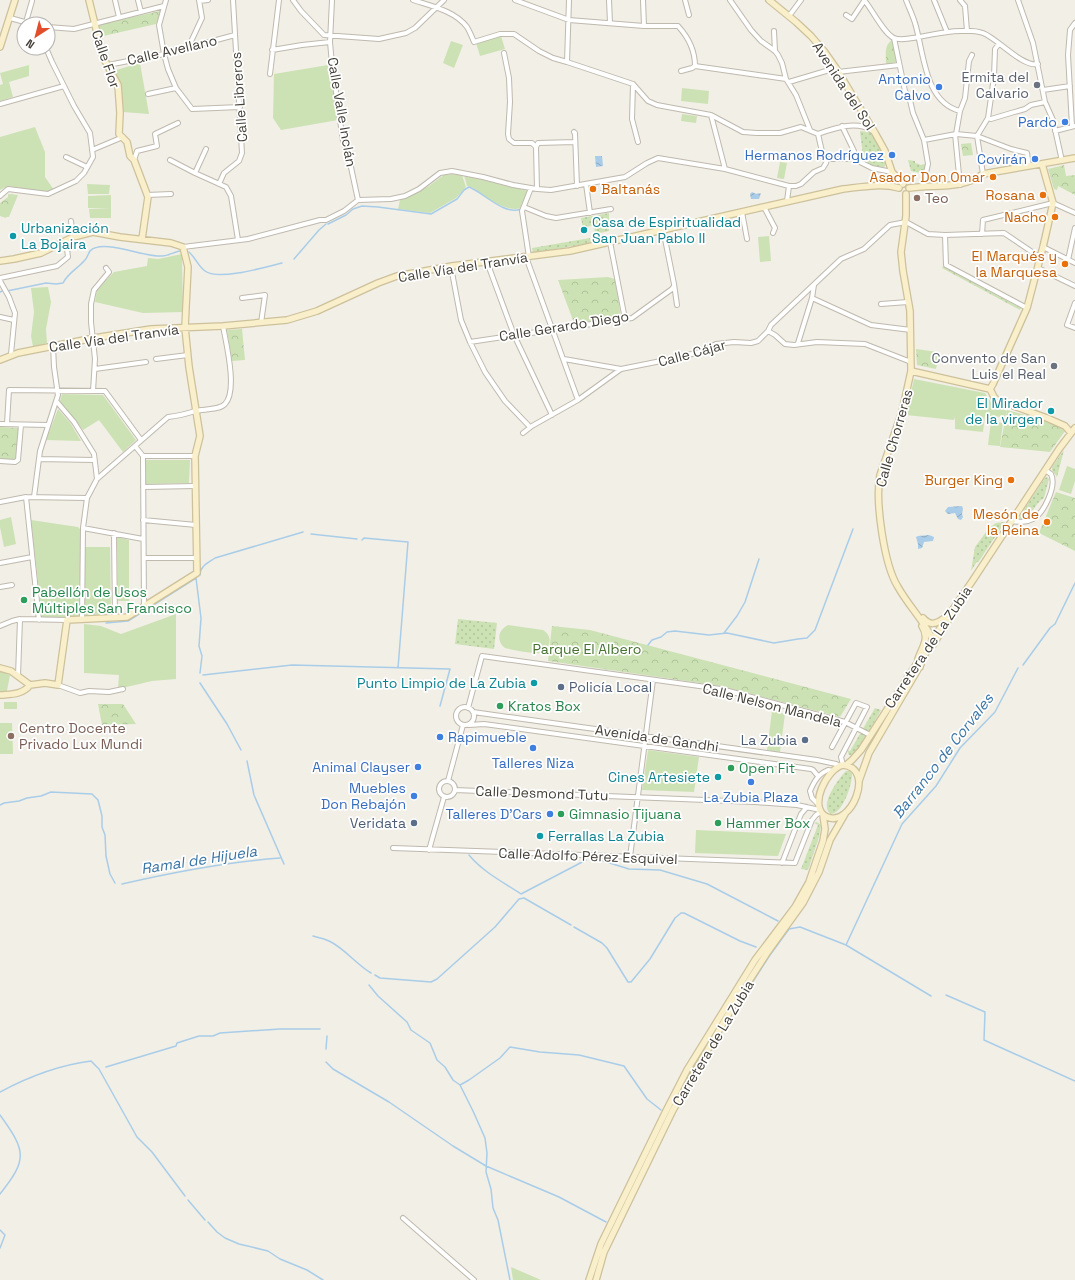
<svg xmlns="http://www.w3.org/2000/svg" width="1075" height="1280" viewBox="0 0 1075 1280" font-family="'Space Grotesk',sans-serif">
  <style>
    .grass { fill: #cce2b4 }
    .park { fill: url(#park-crowns) }
    .garden { fill: url(#garden-dots) }
    .water { fill: url(#water-waves) }
    .lines { fill: none; stroke-linecap: round; stroke-linejoin: round }
    .stream { stroke: #a9cde8; stroke-width: 1.5 }
    .street-casing { stroke: #bfb9ae; stroke-width: 6 }
    .secondary-casing { stroke: #cdc19b; stroke-width: 8 }
    .street { stroke: #fff; stroke-width: 4 }
    .secondary { stroke: #f9efca; stroke-width: 5.5 }
    .worship-dot { fill: #6b7280; stroke: #fff; stroke-width: 1.5 }
    .shop-dot { fill: #3f7fe0; stroke: #fff; stroke-width: 1.5 }
    .food-dot { fill: #e8710a; stroke: #fff; stroke-width: 1.5 }
    .education-dot { fill: #8d6e63; stroke: #fff; stroke-width: 1.5 }
    .culture-dot { fill: #0f9aa8; stroke: #fff; stroke-width: 1.5 }
    .leisure-dot { fill: #2e9e5b; stroke: #fff; stroke-width: 1.5 }
    .service-dot { fill: #5c6f8a; stroke: #fff; stroke-width: 1.5 }
    .labels { text-anchor: middle; stroke-width: 3.5; stroke-linejoin: round; paint-order: stroke }
    .street-label { font-size: 14px; fill: #443f37; stroke: #fff }
    .worship-label { font-size: 14px; fill: #5b616d; stroke: #fff; text-anchor: end }
    .shop-label { font-size: 14px; fill: #366cbe; stroke: #fff; text-anchor: end }
    .food-label { font-size: 14px; fill: #c56008; stroke: #fff; text-anchor: end }
    .education-label { font-size: 14px; fill: #785e54; stroke: #fff; text-anchor: start }
    .culture-label { font-size: 14px; fill: #0d838f; stroke: #fff; text-anchor: start }
    .leisure-label { font-size: 14px; fill: #27864d; stroke: #fff; text-anchor: start }
    .park-label { font-size: 14px; fill: #467030; stroke: #fff }
    .service-label { font-size: 14px; fill: #4e5e75; stroke: #fff; text-anchor: end }
    .water-label { font-size: 15px; font-style: italic; fill: #3b75a5; stroke: #fff }
  </style>
  <defs>
    <pattern id="park-crowns" width="20" height="18" patternUnits="userSpaceOnUse"><rect width="20" height="18" fill="#cce2b4"/><path d="M2 6a3 3 0 1 1 6 0M12 15a3 3 0 1 1 6 0" fill="none" stroke="#b0c39b"/></pattern>
    <pattern id="garden-dots" width="8" height="8" patternUnits="userSpaceOnUse"><rect width="8" height="8" fill="#cce2b4"/><path d="M2 2h.1M6 6h.1" fill="none" stroke="#b0c39b" stroke-width="1.8" stroke-linecap="round"/></pattern>
    <pattern id="water-waves" width="16" height="10" patternUnits="userSpaceOnUse"><rect width="16" height="10" fill="#a9cde8"/><path d="M0 5q4-4 8 0t8 0" fill="none" stroke="#8ba8bd"/></pattern>
  </defs>
  <rect width="100%" height="100%" fill="#f2efe7"/>
  <path class="grass" d="M501,36l4,13 -25,7 -4,-13z
    M451,41l12,4 -9,23 -11,-5z
    M140,63l9,51 -26,-2v-10l-7,-26 -3,-5z
    M29,65v11l-20,6 4,15 -13,4v-16l3,-1 -3,-11z
    M328,65l10,55 -57,10 -8,-12 1,-44z
    M682,88l27,3 -1,13 -27,-3z
    M682,114l15,2 -1,7 -15,-2z
    M35,127l10,25v25l9,13 -7,2 -39,-6 -8,4v-53z
    M780,162l7,1 -3,16 -7,-1z
    M445,174l2,1 4,-1 11,1 4,12 -10,11 -26,15 -32,-4 2,-9 12,-5 17,-9z
    M464,175l64,16 -8,17c-8,4 -26,-5 -34,-10 -6,-4 -11,-11 -19,-12z
    M87,184l23,1 -1,9h-21z
    M111,195v14l-23,-1v-12z
    M89,209h22v9h-21z
    M769,236l2,25 -11,1 -2,-25z
    M182,254l1,58 -40,1 -48,-11 2,-12 17,-18 33,-6 1,-8 10,1z
    M48,287l3,15 -5,27 1,14 -14,4 -2,-11 3,-24 -3,-24z
    M914,379l71,14 8,12 14,6 -2,6 -20,-1 -2,16 -28,-3v-12l-1,3 -48,-5z
    M62,394l41,1 33,45 -13,12 -24,-32 -16,10 -23,-29z
    M58,409l13,15 10,17 -35,-1z
    M991,421l12,2 -3,23 -12,-1z
    M145,460h45l-1,23 -43,1z
    M1067,466l8,3v12l-4,13 -12,-4z
    M11,517l5,27 -12,3 -4,-20v-7z
    M31,520l47,7 3,3 -2,87h-37z
    M117,537l12,3v61h-11z
    M85,547h25l1,67 -26,1z
    M176,614v65l-24,2 -34,8 1,-14 -35,-2v-49l17,2 20,8z
    M508,625l35,5c5,3 8,8 6,14 -1,4 -4,8 -8,9 -7,1 -29,-3 -36,-5 -9,-7 -7,-18 3,-23z
    M0,671l10,4 -3,16 -7,1z
    M4,702h13v7h-13z
    M772,711l13,3 -5,38 -13,-2z
    M0,723h12l1,31h-13z
    M648,750l51,7 -5,35 -52,-2z
    M696,830l90,4 -8,22 -83,-3z
    M511,1267l30,13h-28z"/>
  <path class="park" d="M160,11l1,1 -5,12 -57,13 -2,-12z
    M892,40l5,23 -11,1c0,-9 -2,-19 6,-24z
    M971,143l2,12 -10,1 -2,-12z
    M1064,165l2,11 9,-1v20l-17,-9 -1,4 -3,-1 -6,-20z
    M8,194l10,1 -9,22h-3v1l-6,-2v-13l8,-6z
    M608,277l7,2 6,38 -47,6 -16,-43z
    M242,329l3,31 -13,1 -5,-31z
    M916,349l22,3 1,3 -3,14 -19,-4z
    M1007,410c17,5 46,11 58,21l-15,21 -50,-5z
    M0,427l17,1 2,1 -3,30h-16z
    M1056,492l19,6v53l-36,-18z
    M552,626l38,4 261,69 -11,18 -119,-31 -173,-25z
    M98,704h25l13,20 -34,1z"/>
  <path class="garden" d="M860,131l10,1 13,19h-3l1,11h4v4l-2,2 -16,-4 1,-8h-5z
    M908,160l7,1v2l4,1 1,1 5,-1v10l-14,-3z
    M609,213v18l-14,3 -1,-9 -11,3 -2,-10z
    M590,238l1,5 -58,10 -1,-5z
    M943,266l78,42 -1,2 -78,-42z
    M1064,450l-7,27 -5,-7v-3z
    M1047,477l2,2 -5,19c-8,4 -9,14 -18,16l-2,5h-6l27,-41z
    M1005,522l-26,39 -3,2 -5,8 4,-24 14,-19 7,-5z
    M458,619l39,4 -3,26 -39,-5z
    M875,708l6,2 -22,39 -6,6h-4l-2,-5 3,1z
    M846,771h4l2,3c0,11 -9,39 -21,40 -13,-8 8,-36 15,-43z
    M817,822l4,3 -2,12 -11,33 -7,-1 17,-44 -4,-2z"/>
  <path class="water" d="M595,156h7l1,10 -7,1z
    M752,192l4,2 5,-1 -2,6h-8l-1,-5z
    M962,506l1,3 -1,5 1,3 -2,3 -3,-1 -3,-6 -7,1 -3,-3 3,-4z
    M929,535l5,2 -1,4 -9,1 -2,6 -4,1v-5l-2,-7 2,-1z"/>
  <g class="lines">
    <path class="stream" d="M328,224l18,-9 7,-6 9,-3 16,1 53,7 26,-15 7,-9 5,-3c14,5 35,29 52,22
      M189,252c6,5 9,14 16,19 13,10 61,-4 77,-8
      M294,259l25,-29 7,-6
      M7,291l39,-8 10,1 7,-1c5,-10 14,-14 21,-22 3,-2 4,-7 6,-10 13,-13 55,7 72,5 6,0 12,-4 18,-5
      M0,292l2,-1
      M311,534l46,5
      M362,540l2,-2 44,4 -10,126
      M200,575c0,-9 8,-12 15,-17l88,-26
      M106,623l22,-2 68,-43 5,40 -2,28 3,10 -2,17
      M724,633l13,-17 8,-14 14,-43
      M648,645l4,-5 9,-3 6,-5 8,-1 34,4 18,-2 47,10 24,-4 9,-1 8,-8 38,-101
      M1023,665l27,-37 5,-4 20,-41
      M203,675l89,-10 158,4 -10,37
      M200,683l27,41 14,26
      M247,761l7,34 30,69
      M0,805l4,-2 15,-2 8,-3 14,-2 10,-4 41,2 6,6 4,16v11l3,8 1,21 4,18 5,9
      M469,855c14,17 34,27 52,39l65,-34
      M600,860l29,9 31,1 47,14 71,37
      M122,884c52,-12 104,-22 158,-26
      M574,927l28,16 5,5 21,34h3l19,-23 25,-41 6,-5h3l56,28 16,6
      M789,929l11,-2 46,18 85,51
      M313,936c6,2 13,3 18,6 15,8 25,22 40,31
      M846,945l56,-121 34,-38 24,-38 35,-36 23,-44
      M375,975l5,3 51,4 6,-3 58,-52 24,-28 5,-1 47,27
      M369,985l9,11 29,26 4,8 19,13 7,17 8,7 8,13 7,5 13,26 12,27 2,15 -1,19 5,17 2,19 5,12 12,60
      M946,995l39,17 -1,28 91,41
      M741,1000l29,-45 19,-26
      M326,1049l1,-13
      M326,1062l7,7 56,33 64,44 33,20 73,31 47,25
      M106,1067l70,-21 1,-3 22,-7h14l7,-3 60,-4h40
      M460,1085l9,-5 31,-22 10,-11 30,5 39,3 45,11 23,33 14,11
      M0,1092c28,-15 60,-27 91,-31l8,8 38,68 15,15 33,44
      M0,1115c26,36 28,44 0,79
      M188,1200l17,20
      M208,1222l9,10 8,6 14,6 29,7 12,8 27,11 16,10
      M0,1230l5,5 -5,13"/>
    <g class="street-casing">
      <path id="street" d="M115,0l4,17
        M138,0l3,12
        M166,0l-7,25 5,29 4,15 8,19 16,21 48,-2
        M293,0l8,11 23,24 55,4 27,-6 9,-5 29,-28
        M332,0l-2,42 2,22 11,77 6,17 9,42
        M413,0c18,6 42,11 54,27 3,5 5,10 7,15l26,-8h14l25,17 14,7 14,4 66,22 15,17 9,4 54,10 32,17 14,1h23l21,-6 17,7 5,22 4,3
        M515,0l54,20 75,6h34c11,12 17,24 17,40
        M609,0l1,23
        M643,0l1,26
        M685,0l4,15
        M730,0l21,30 10,11 14,10 3,4 4,8 4,16 10,16 14,35
        M864,0c8,9 20,34 30,38 7,3 18,0 25,-1 16,-3 48,-10 64,-4 14,5 40,35 55,31
        M906,0c3,8 7,16 9,23 9,29 9,79 45,88
        M934,0l13,32
        M960,0l5,6 2,25
        M1018,0l15,43 12,59 8,18 9,41
        M199,1l9,-1
        M846,15l6,4 12,-18
        M789,16l12,-16
        M10,18l22,6
        M26,22l6,-21
        M48,27l26,2 90,-23
        M774,31l1,20
        M894,38l11,53 4,5 4,17 11,27 4,24 -5,22
        M188,48l14,-30 -3,-18
        M272,50l30,-5 28,-3
        M504,53l5,25 1,24 -2,32 1,5 5,4h18l4,4 1,42
        M567,62l2,-62
        M108,65l56,-11 71,-19
        M681,71l11,-3 3,-2 91,13
        M838,72l61,-7
        M270,74l9,-74
        M789,82l47,-14
        M633,84l-1,35 6,23
        M1043,90l27,-4
        M148,94l28,-6
        M0,104l64,-18
        M711,115l14,54
        M988,118l3,1 20,-6 14,-4 6,-4 14,-3
        M842,126l12,25v8
        M1072,126l-4,-71 2,-25 5,-7
        M1055,131l20,-5
        M574,132l1,1 2,53
        M818,134c17,-6 38,-14 55,-3
        M955,134l5,51
        M956,134l4,-23 5,-13 4,-37 3,-6
        M977,136l11,-18 6,-41 1,-28 4,-5
        M977,136l6,38
        M924,140l32,-6 21,2 34,13 16,4 2,13
        M536,147l2,-4 37,-1
        M206,149l-11,24 31,14 5,9 7,44
        M92,150l31,-13
        M66,157l21,10
        M827,159h27l18,9 20,4
        M134,160l3,-9 20,-5 -2,-12 23,-11
        M170,160l25,13
        M219,184l5,-11 15,-12 3,-8 -9,-153
        M586,184l4,29
        M147,195l24,-1
        M0,196l8,-7 40,5 28,-13 8,-8 9,-16 -3,-24 -16,-27 -22,-44 -6,-14
        M787,201l2,-15
        M524,207l22,9 10,2 55,-9
        M764,207l11,21 -2,5
        M742,212l5,27
        M71,221l2,16
        M663,229l11,55 3,21
        M982,234l1,-14 70,-17 22,10
        M945,235l1,30 81,43
        M610,242l15,77
        M183,247l65,-8 72,-19h6l18,-9 14,-11 33,-1 14,-3 14,-7 21,-16 12,-2 31,6 30,8 24,4 14,1 74,-13 22,-14 11,-5 67,11 64,17h7l5,-2 13,-12 9,-4 3,-5 1,-4
        M1043,247l32,16
        M526,257l52,143
        M529,257l-7,-46 9,-23
        M1068,260l7,-32
        M487,262l27,73 38,80
        M451,267l10,53 9,22 15,30 20,29 25,26
        M1038,268l37,18
        M0,278l57,-12 11,-9 -2,-17
        M0,281l9,16 6,16 -4,41
        M242,298l23,-3 -4,28
        M812,298l59,27 40,5
        M1075,303l-8,22 8,3
        M881,304l27,-2
        M0,317l14,3
        M768,331l7,4 10,9 9,1 23,-3 48,2 46,18
        M470,342l162,-24 40,-29 2,-3
        M798,343l14,-45 2,-13
        M156,359l32,-4
        M564,359l57,10
        M95,369l51,-7
        M93,391l2,-32 -4,-37v-18l3,-14 15,-18 -3,-4
        M57,402l17,20 20,32 3,25
        M0,424l48,1
        M7,424l2,-34 96,1 36,49
        M523,433l9,-7 46,-26 43,-31 50,-10 29,-7 16,-8 18,-2 17,1 7,-2 10,-10 3,-6 70,-66 23,-10 26,-24 16,-3 22,12 17,1 59,-2 37,25
        M135,446l8,10h52
        M143,456l1,151
        M39,459l55,1
        M0,461l15,1 3,-2 3,-35
        M143,487l53,-1
        M26,497l13,123
        M34,497l6,-46 18,-56 -4,-28 -1,-21
        M0,502l26,-5 61,1
        M143,520l53,5
        M1011,521c8,1 15,2 22,-2 11,-6 24,-33 18,-45l-6,-4
        M83,528l60,11
        M114,533l1,85
        M144,558h53
        M0,563l32,-6
        M0,587l12,-2
        M82,620l1,-92 4,-30 10,-19 71,-62c10,-1 18,-3 27,-6 8,-2 25,-1 30,-7 13,-13 1,-61 -2,-78
        M0,626l12,-5 8,-2 47,1
        M18,676l2,-57
        M58,685l22,8 9,-2 20,1 14,-3
        M456 716a9 9 0 1 1 18 0a9 9 0 1 1-18 0Z
        M468,708l14,-52 239,33 124,33 25,13
        M473,712l344,48 19,4 4,2
        M469,725l15,-1 327,45 2,1 5,6
        M832,747l24,-44 11,4 -26,50 2,8
        M439 789a8 8 0 1 1 16 0a8 8 0 1 1-16 0Z
        M448,781l15,-56
        M455,790l300,12 42,3 23,5
        M819,805l-7,-7 -2,-7c4,-9 8,-17 18,-21l5,1
        M393,848l402,15 17,-43 4,-5 5,-3
        M429,850l15,-53
        M630,857l23,-177
        M782,863l19,-49 6,-7
        M403,1218l71,62"/>
    </g>
    <g class="secondary-casing">
      <path id="secondary" d="M89,0l14,57 15,28 2,28 -1,21 8,8 3,14 4,4 14,37 -6,42
        M769,0l27,22 15,14 13,15 12,17 39,65 10,18 7,21 11,12
        M0,47l15,-47
        M909,188c26,-4 52,2 74,-14l92,-16
        M906,194v22l-5,36 2,19 7,40 1,60 -9,41 -22,63c-5,26 4,90 18,112 10,18 25,33 34,51l1,4 -12,18 -1,7
        M0,261l14,-2 27,-6 32,-16 20,-5 27,5 51,6 12,4 5,20 -3,60 4,40 11,69 -5,20 2,117 -70,44 -60,3 -9,65 -13,-2 -15,2
        M0,360l18,-7 76,-15 57,-9 72,-3 64,-6 30,-9 61,-28 19,-7 55,-10 118,-15 273,-62c18,-2 38,-6 56,-1
        M911,371l79,18 4,8 3,3 50,18 18,8 6,7
        M990,389l3,-5 34,-76 16,-61 10,-44 -11,-39
        M923,618c7,8 13,6 20,1
        M932,640l41,-60 86,-131 16,-21
        M933,645l20,-32
        M918,659c4,-12 12,-20 4,-33
        M0,668l11,3 19,14
        M0,695c11,-1 22,0 30,-10
        M843,765c33,3 8,63 -16,52 -20,-9 0,-49 16,-52z
        M846,765l6,-5 9,-10 60,-93
        M859,781l10,-28 52,-89
        M589,1280l12,-36 64,-131 22,-43 68,-110 40,-53 14,-25 14,-41 2,-12 -2,-14
        M596,1280l8,-28 69,-142 63,-109 31,-48 36,-50 16,-31 11,-32 15,-26"/>
    </g>
    <use href="#street" class="street"/>
    <use href="#secondary" class="secondary"/>
  </g>
  <g class="worship-dot">
    <circle cx="1037" cy="85" r="4"/>
    <circle cx="1054" cy="366" r="4"/>
  </g>
  <g class="shop-dot">
    <circle cx="939" cy="87" r="4"/>
    <circle cx="1065" cy="122" r="4"/>
    <circle cx="892" cy="155" r="4"/>
    <circle cx="1035" cy="159" r="4"/>
    <circle cx="440" cy="737" r="4"/>
    <circle cx="533" cy="748" r="4"/>
    <circle cx="418" cy="767" r="4"/>
    <circle cx="751" cy="782" r="4"/>
    <circle cx="414" cy="796" r="4"/>
    <circle cx="550" cy="814" r="4"/>
  </g>
  <g class="food-dot">
    <circle cx="993" cy="177" r="4"/>
    <circle cx="593" cy="189" r="4"/>
    <circle cx="1043" cy="195" r="4"/>
    <circle cx="1055" cy="217" r="4"/>
    <circle cx="1065" cy="264" r="4"/>
    <circle cx="1011" cy="480" r="4"/>
    <circle cx="1047" cy="522" r="4"/>
  </g>
  <g class="education-dot">
    <circle cx="917" cy="198" r="4"/>
    <circle cx="11" cy="736" r="4"/>
  </g>
  <g class="culture-dot">
    <circle cx="584" cy="230" r="4"/>
    <circle cx="13" cy="236" r="4"/>
    <circle cx="1051" cy="411" r="4"/>
    <circle cx="534" cy="683" r="4"/>
    <circle cx="718" cy="777" r="4"/>
    <circle cx="540" cy="836" r="4"/>
  </g>
  <g class="leisure-dot">
    <circle cx="24" cy="600" r="4"/>
    <circle cx="500" cy="706" r="4"/>
    <circle cx="731" cy="768" r="4"/>
    <circle cx="561" cy="814" r="4"/>
    <circle cx="718" cy="823" r="4"/>
  </g>
  <g class="service-dot">
    <circle cx="561" cy="687" r="4"/>
    <circle cx="805" cy="740" r="4"/>
    <circle cx="414" cy="823" r="4"/>
  </g>
  <g class="labels">
    <g class="street-label">
      <text transform="translate(172 50) rotate(-13)" y="5">Calle Avellano</text>
      <text transform="translate(106 59) rotate(71)" y="5">Calle Flor</text>
      <text transform="translate(844 86) rotate(57)" y="5">Avenida del Sol</text>
      <text transform="translate(239 97) rotate(-94)" y="5">Calle Libreros</text>
      <text transform="translate(342 112) rotate(80)" y="5">Calle Valle Inclán</text>
      <text transform="translate(463 267) rotate(-9)" y="5">Calle Vía del Tranvía</text>
      <text transform="translate(564 326) rotate(-9)" y="5">Calle Gerardo Diego</text>
      <text transform="translate(114 338) rotate(-8)" y="5">Calle Vía del Tranvía</text>
      <text transform="translate(692 353) rotate(-15)" y="5">Calle Cájar</text>
      <text transform="translate(894 438) rotate(-74)" y="5">Calle Chorreras</text>
      <text transform="translate(928 647) rotate(-56)" y="5">Carretera de La Zubia</text>
      <text transform="translate(772 705) rotate(14)" y="5">Calle Nelson Mandela</text>
      <text transform="translate(657 738) rotate(8)" y="5">Avenida de Gandhi</text>
      <text transform="translate(542 793) rotate(2)" y="5">Calle Desmond Tutu</text>
      <text transform="translate(588 856) rotate(2)" y="5">Calle Adolfo Pérez Esquivel</text>
      <text transform="translate(713 1043) rotate(-59)" y="5">Carretera de La Zubia</text>
    </g>
    <g class="worship-label">
      <text x="1029" y="82">Ermita del<tspan x="1029" dy="16">Calvario</tspan></text>
      <text x="1046" y="363">Convento de San<tspan x="1046" dy="16">Luis el Real</tspan></text>
    </g>
    <g class="shop-label">
      <text x="931" y="84">Antonio<tspan x="931" dy="16">Calvo</tspan></text>
      <text x="1057" y="127">Pardo</text>
      <text x="884" y="160">Hermanos Rodríguez</text>
      <text x="1027" y="164">Covirán</text>
      <text x="448" y="742" text-anchor="start">Rapimueble</text>
      <text x="533" y="768" text-anchor="middle">Talleres Niza</text>
      <text x="410" y="772">Animal Clayser</text>
      <text x="406" y="793">Muebles<tspan x="406" dy="16">Don Rebajón</tspan></text>
      <text x="751" y="802" text-anchor="middle">La Zubia Plaza</text>
      <text x="542" y="819">Talleres D'Cars</text>
    </g>
    <g class="food-label">
      <text x="985" y="182">Asador Don Omar</text>
      <text x="601" y="194" text-anchor="start">Baltanás</text>
      <text x="1035" y="200">Rosana</text>
      <text x="1047" y="222">Nacho</text>
      <text x="1057" y="261">El Marqués y<tspan x="1057" dy="16">la Marquesa</tspan></text>
      <text x="1003" y="485">Burger King</text>
      <text x="1039" y="519">Mesón de<tspan x="1039" dy="16">la Reina</tspan></text>
    </g>
    <g class="education-label">
      <text x="925" y="203">Teo</text>
      <text x="19" y="733">Centro Docente<tspan x="19" dy="16">Privado Lux Mundi</tspan></text>
    </g>
    <g class="culture-label">
      <text x="592" y="227">Casa de Espiritualidad<tspan x="592" dy="16">San Juan Pablo II</tspan></text>
      <text x="21" y="233">Urbanización<tspan x="21" dy="16">La Bojaira</tspan></text>
      <text x="1043" y="408" text-anchor="end">El Mirador<tspan x="1043" dy="16">de la virgen</tspan></text>
      <text x="526" y="688" text-anchor="end">Punto Limpio de La Zubia</text>
      <text x="710" y="782" text-anchor="end">Cines Artesiete</text>
      <text x="548" y="841">Ferrallas La Zubia</text>
    </g>
    <g class="leisure-label">
      <text x="32" y="597">Pabellón de Usos<tspan x="32" dy="16">Múltiples San Francisco</tspan></text>
      <text x="508" y="711">Kratos Box</text>
      <text x="739" y="773">Open Fit</text>
      <text x="569" y="819">Gimnasio Tijuana</text>
      <text x="726" y="828">Hammer Box</text>
    </g>
    <g class="park-label">
      <text x="587" y="654">Parque El Albero</text>
    </g>
    <g class="service-label">
      <text x="569" y="692" text-anchor="start">Policía Local</text>
      <text x="797" y="745">La Zubia</text>
      <text x="406" y="828">Veridata</text>
    </g>
    <g class="water-label">
      <text transform="translate(943 756) rotate(-52)" y="5">Barranco de Corvales</text>
      <text transform="translate(199 860) rotate(-9)" y="5">Ramal de Hijuela</text>
    </g>
  </g>
  <g transform="translate(36 36) rotate(216)"><circle r="19" fill="#ffffff" stroke="#b4b2af"/>
  <path d="M0-3L7 15L0 10L-7 15Z" fill="#e44d2c"/>
  <text y="-6" font-size="11" font-weight="bold" text-anchor="middle" fill="#443f37">N</text>
  </g>
</svg>
